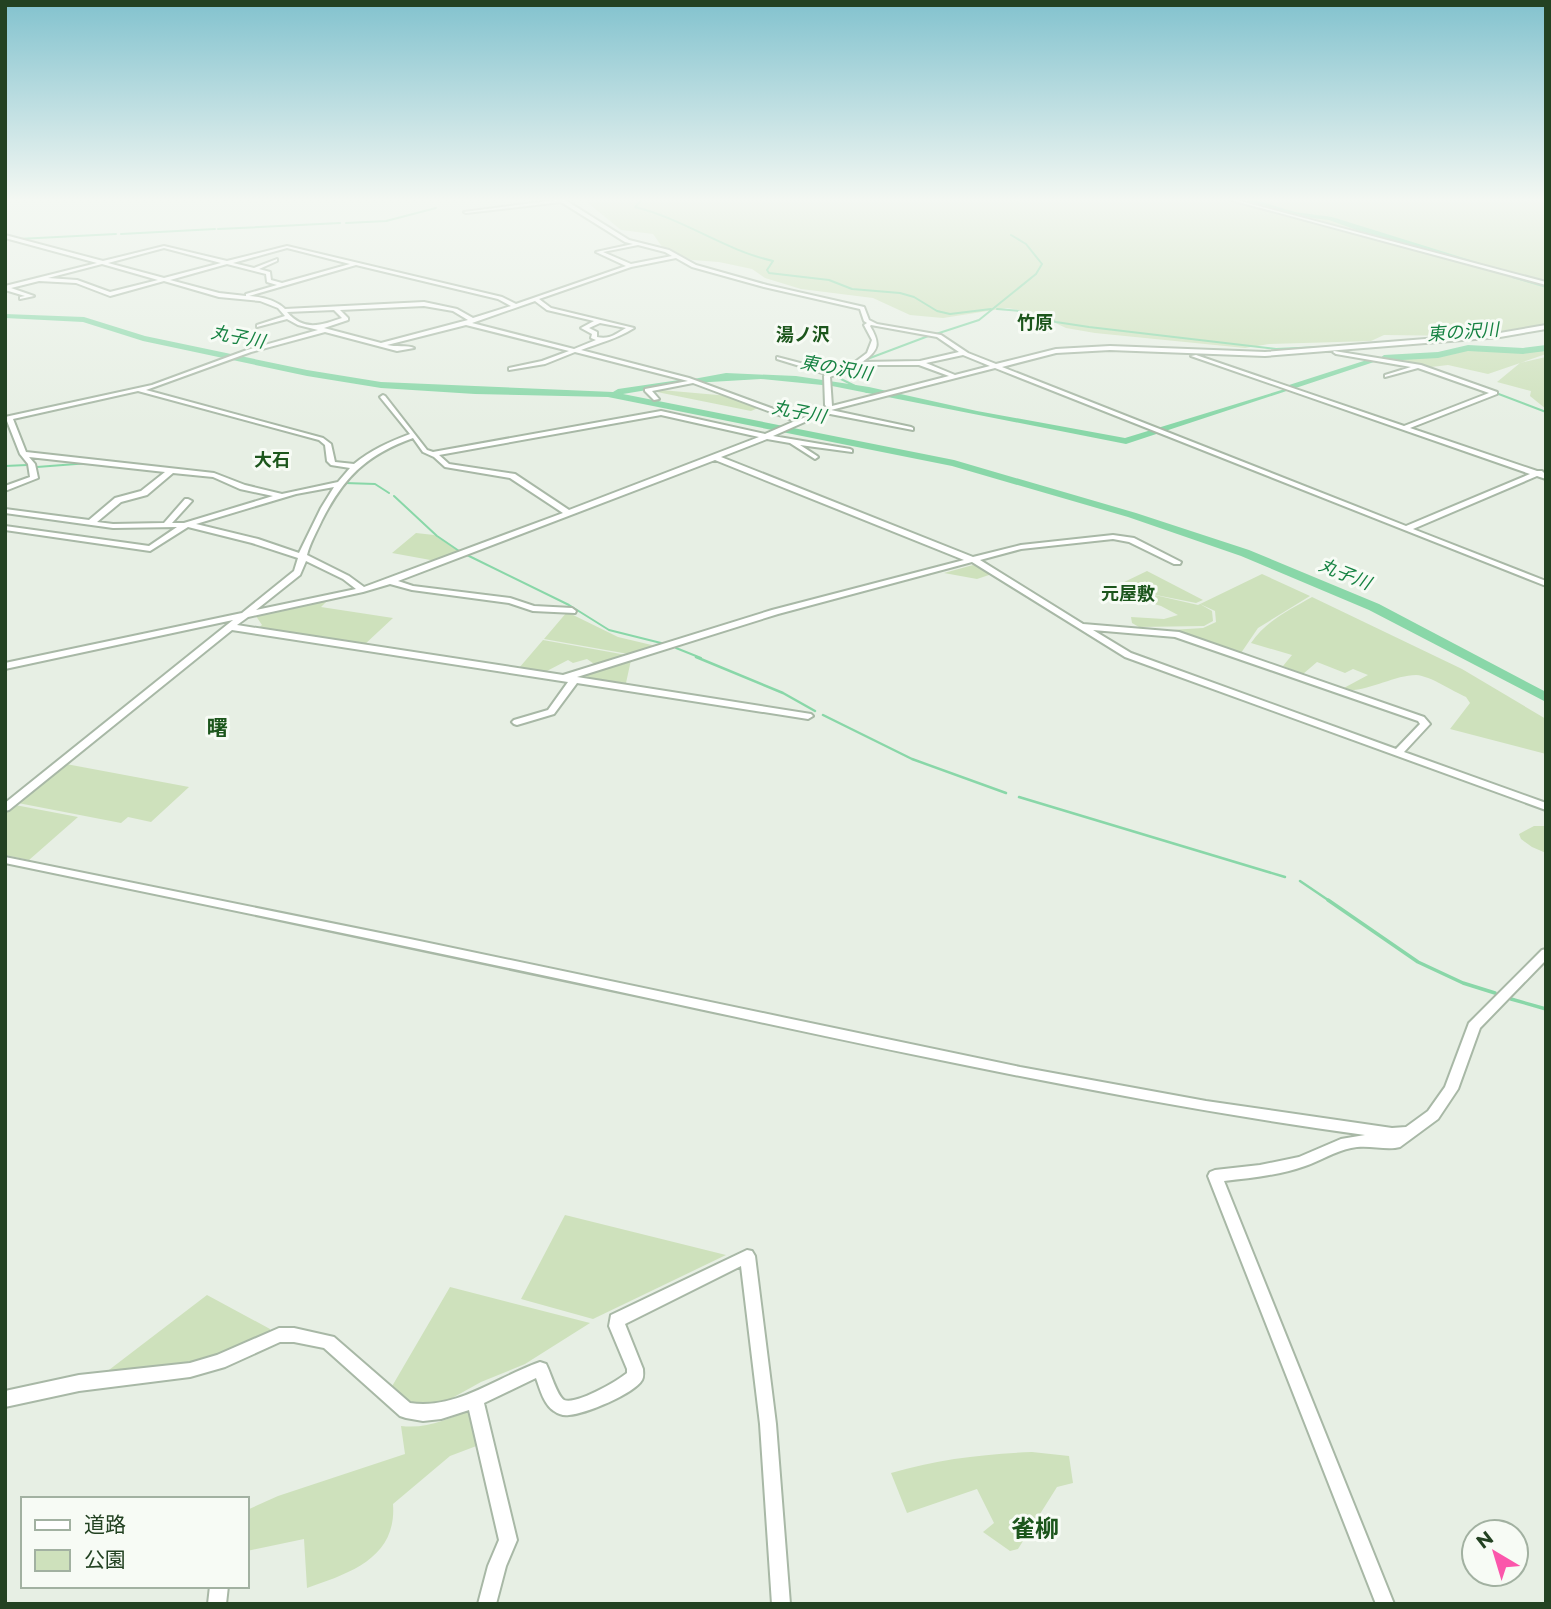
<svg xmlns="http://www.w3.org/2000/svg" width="1551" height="1609" viewBox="0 0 1551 1609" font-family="Montserrat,'Noto Sans JP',sans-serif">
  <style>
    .green { fill: #cee1bc }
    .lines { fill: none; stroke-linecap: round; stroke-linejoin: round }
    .stream-far2 { stroke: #89d7a8; stroke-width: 2 }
    .stream-far1 { stroke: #89d7a8; stroke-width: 2.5 }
    .stream { stroke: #89d7a8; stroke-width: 3.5 }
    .river { fill: #89d7a8; fill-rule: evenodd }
    .minor-casing { stroke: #a8b8a6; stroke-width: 4 }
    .minor { fill: #fff; fill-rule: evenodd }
    .labels { text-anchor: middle; stroke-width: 6; stroke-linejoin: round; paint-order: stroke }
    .far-neighbourhood-label { font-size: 18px; font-weight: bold; fill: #1c561c; stroke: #f7fbf5 }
    .far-water-label { font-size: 18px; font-style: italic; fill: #178343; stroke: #f7fbf5 }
    .neighbourhood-label { font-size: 21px; font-weight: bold; fill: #1c561c; stroke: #f7fbf5 }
    .near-neighbourhood-label { font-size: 24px; font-weight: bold; fill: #1c561c; stroke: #f7fbf5 }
  </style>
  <rect width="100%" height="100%" fill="#e7efe4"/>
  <path class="green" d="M592,200h954v125l-82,11 -80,-1 -13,6 -102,3 -24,4 -150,-15 -29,-5 -34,-16 -25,-4 -64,10 -33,-3 -37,-17 -72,-9 -36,-11 -13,-9 -33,-7 -27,-2 -29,-12 -10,-14 -32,-4 -33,-27z
    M1466,349l54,4 26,-3v4l-58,20 -40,-9 -17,2 -38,-8 44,-2z
    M1546,357v52l-16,-13 1,-5 -34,-9 23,-19z
    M661,390l68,6 29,12 -7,3 -99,-20z
    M416,533l18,2 26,17 -24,9 -44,-8z
    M973,565l19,9 -15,5 -33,-6z
    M1147,571l56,29 -7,3 -50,-10 52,12 64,-31 48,22 -52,32 -17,25 -70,-23 32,-2 13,-6 -1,-11 -15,-7 12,7 1,10 -9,5 -65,1 -7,-4 -1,-6 33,2 14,-4 -17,-9 -49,-15 2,-2 12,-1 -8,-3z
    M1312,597l150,72 84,50v35l-96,-25 20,-26 -4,-6c-14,-6 -35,-21 -50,-22 -23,0 -54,20 -74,14l26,-14 -15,-6 -8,4 -28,-11 -14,12 -20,-8 9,-11 -41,-12c15,-22 38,-33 61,-46z
    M327,601l-6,6 72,11 -29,27 -107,-16 5,-4 -6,-9z
    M567,612l51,25 42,10 -26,8 -90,-16z
    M543,640l89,16 -35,10 -10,-7 -14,4 -5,-3 -23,12 -26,-4z
    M631,660l-5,23 -46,-6 2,-2z
    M66,764l123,23 -38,35 -23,-5 -7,6 -103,-20z
    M15,805l63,12 -49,43 -24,-5v-42z
    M1534,826h12v27l-14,-6 -11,-8 -2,-5z
    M565,1215l161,40 -133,64 -72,-20z
    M450,1287l140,36 -65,41 -44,18 -36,20 -18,3 -17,-2 -19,-15z
    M207,1295l63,34v3l-78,32 -87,9z
    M472,1409l7,36 -29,11 -57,48c4,54 -43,69 -86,84l-3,-49 -57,12v-41l31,-14 127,-42 -4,-28c27,3 47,-7 71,-17z
    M1032,1452l37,4 4,27 -16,4 -39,62 -8,2 -27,-19 11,-9 -17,-34 -70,24 -16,-40c47,-14 93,-19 141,-21z"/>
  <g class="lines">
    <path class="stream-far2" d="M642,200l-7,7c49,12 89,43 138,54l-6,9 2,3 60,7 23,9 48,4 14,4 23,14 13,3 41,-5
      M346,223l40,-2 50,-13
      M218,229l122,-6
      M121,234l94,-5
      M18,239l98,-5
      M997,309l23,2 36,11 33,5 187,22 44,-2
      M936,334l43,-14 57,-46 6,-10 -16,-20 -15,-9
      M1337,351l35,6
      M862,361l69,-26
      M1433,369l113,43
      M833,375l34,17
      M5,466l22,-1
      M37,467l52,-4
      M123,467l42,5
      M345,483l30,1 14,9
      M243,489l31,8
      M394,496l43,40 25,17
      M467,555l102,50 40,25 56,14
      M676,648l25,10"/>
    <path class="stream-far1" d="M696,657l87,36 32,18
      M823,715l89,44 94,34
      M1019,797l266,80
      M1300,881l31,21"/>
    <path class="stream" d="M1328,900l90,62 45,21 32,10
      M1511,999l35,10"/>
    <path class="river" d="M1248,200h7l40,12 37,5 164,51 -7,2 -102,-29 -58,-21 -34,-4 -42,-12z
      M1515,274l31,9v5l-34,-10z
      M5,314l79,3 61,19 162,34 74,12 232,10 5,-3 68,-10v4l-3,1 -60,10 331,66 182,53 113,37 130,54 167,88v10l-177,-92 -128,-54 -113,-39 -176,-51 -344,-69 -133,-3 -94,-6 -74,-12 -164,-35 -60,-19 -78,-4z
      M1468,345l55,3 23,-3v6l-23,3 -55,-3 -30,7 -54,3 -4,-3 4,-3 54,-3z
      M1373,358l7,2 -254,84 -294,-58 -71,-7 -68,4 -5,-3 38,-7 70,3 73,11 108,24 148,27 163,-50 1,-3z"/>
    <g class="minor-casing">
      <path id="minor" d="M556,200h9l64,40 40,10 27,15 71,20 97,22 5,13 8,4 64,11 27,18 28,11 60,-15 54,-3 155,6 235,-19 46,-8v4l-46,8 -235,19 -155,-6 -54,3 -54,14 404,159 124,-52 -339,-118 5,-1 208,71 85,-33 -71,-25 -33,9v-2l26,-8 -75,-13 -3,-2 1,-1 87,14 76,27v2l-87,34 127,43h5l4,4v4l-9,-3 -124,53 133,52v5l-551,-218 -164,42 80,17 2,1v2l-88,-17 -52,23 77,13 2,1v2l-52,-7 17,11 1,1 -3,2 -25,-16 -23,-4 -46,18 252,100 48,-12 92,-10 21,3 47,24 -1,2h-6l-45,-22 -16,-3 -92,10 -41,11 103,64 96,8 245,85 6,7 -26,28 142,51v7l-421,-153 -153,-95 -194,52 -201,63 234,37 2,2 -5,3 -231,-36 -23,31 -37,11 -3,-1 -2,-2 2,-2 34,-10 20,-28 -336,-52 -223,180 -4,1v-8l228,-183 -228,49v-6l237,-50 52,-42 4,-13 -46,-15 -64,-16 -38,24 -145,-21v-4l144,20 28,-19 -64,1 -108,-15v-4l84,11 26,-22 26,-7 24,-19 -136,-15 6,7 3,14 -33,13v-5l25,-9 -2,-13 -8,-10 -13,-33h-2v-4l147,-32 95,-35 71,-20 -20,-5 -11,-6 -30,8v-2l28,-9 -7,-8 -18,-7 -41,-4 -55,-16 -54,15 -34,-13 -37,-2 -28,7 23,8 -14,3v-2l5,-1 -20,-6v-4l92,-23 -92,-25v-3l98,26 61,-15 63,15 60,-15 215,51 14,7 110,-38 -30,-14 37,-8 -8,-2 -64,-40 -95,11 -2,-1zM638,245l27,7 7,4 -41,8 -28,-12zM164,248l57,15 -57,15 -56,-15zM287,248l63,16 -68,19 -11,-3 -1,-8 -11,-3 18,-8v-2l-23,9 -21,-5zM676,258l16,9 72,20 96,22 4,12 3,2 -3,2 8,15 -5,13 -12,9 -24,9 -54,-14v2l49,15 -2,2 1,29 2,2 -26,12 -112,-41 -108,-28c18,-7 36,-11 53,-22l-83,-20 -12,-9 92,-32zM102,264l56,16 -48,12 -33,-12 -29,-2zM227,264l39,10 1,8 10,3 -31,9v2l-27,-3 -49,-13zM356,265l142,34 13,7 -38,12 -16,-9 -33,-7 -139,7c-9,-9 -23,-12 -36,-13zM535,301l12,9 47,11 -13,7 11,6 -1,4 5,2 -22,9 -102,-26zM424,306l29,5 15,9 -87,23 -57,-15 24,-8v-2l-8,-8zM334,310l8,8c-20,7 -38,14 -55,-6zM600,323l26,5c-10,6 -17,12 -29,9v-5l-8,-4zM466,325l103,26 -27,10 -33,7v2l36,-6 30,-12 113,29 -43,8v2l9,9 5,-1 -7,-8 41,-8 102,38 -30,13 -104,-23 -228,41 -6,-2 -42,-54 -2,-1 -3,2 30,37c-21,8 -39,16 -56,30l-19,-2 -4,-18 -8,-6 -177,-48 105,-38 74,-20 72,19 17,-3c-6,-3 -19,-1 -27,-3zM871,325l66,12 22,15 -39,9 -58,1c18,-12 18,-19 8,-36zM963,355l27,11 -35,9 -29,-12zM856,365h63l30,11 -117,30 -2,-29zM138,391l181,49 6,5 2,16 4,4 19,3 -12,14 -56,12 -37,-9 -31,-12 -188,-21 -13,-33zM661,415l98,22 -190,73 -54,-36 -66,-10 -10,-9zM413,438l10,14 11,5 11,10 65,11 53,35 -199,74 -15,-11 -42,-21c3,-12 10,-24 15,-35 22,-43 44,-65 91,-82zM715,460l249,100 -192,50 -209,65 -326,-50 11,-8 115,-25 27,-8 22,6 97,13 24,8 42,2 1,-2 -4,-3 -38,-2 -24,-8 -97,-12 -15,-5zM173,473l40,4 27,12 33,7 -89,27h-12l20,-22 -4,-2h-3l-21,24 -51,1 -16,-2 24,-20 26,-7zM334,487l-13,21 -22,45 -41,-14 -62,-15 100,-30zM306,561l37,18 13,10 -100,21 44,-35zM1093,630l82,7 243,84 2,3 -24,25 -265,-96z
        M1231,200h5l310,82v3z
        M5,857l405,82 610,128 186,34 186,27 14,-1 22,-16 17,-24 24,-64 73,-73 4,-1v11l-66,68 -22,61 -20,30 -38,28c-14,4 -32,-3 -49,1 -16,3 -31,13 -46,18 -25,9 -54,12 -81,15l170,423h-18l-168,-428 2,-4 5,-2 45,-5 39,-8 42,-18 24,-4c-239,-33 -475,-85 -712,-136 -215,-47 -432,-91 -648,-136z
        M747,1250l5,1 3,5 21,168 14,180h-18l-12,-180 -19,-158 -116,58 18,45c0,4 1,7 -1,11 -8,14 -57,34 -73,35 -5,1 -11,-1 -15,-4 -10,-6 -14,-22 -18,-33l-52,25 33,137 -11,26 -10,38h-18l10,-38 11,-26 -30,-130 -28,9 -18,2 -17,-3 -6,-2 -76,-68 -30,-6h-14l-55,25 -35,10 -111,14 -74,16v-16l74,-16 111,-12 27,-8 62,-27h15l40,9 76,66c47,7 87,-26 130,-41l6,2c4,7 11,32 18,36 13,5 53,-19 63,-27v-4l-18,-43 2,-11z
        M210,1586h18l-2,18h-18z"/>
    </g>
    <use href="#minor" class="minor"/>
  </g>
  <linearGradient id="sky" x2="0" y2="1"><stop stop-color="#82c2ce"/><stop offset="0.47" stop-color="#f4f8f3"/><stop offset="1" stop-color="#f4f8f3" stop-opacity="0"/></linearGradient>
  <rect width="1551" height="425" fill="url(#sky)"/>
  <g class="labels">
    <g class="far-neighbourhood-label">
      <text x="1035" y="329">竹原</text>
      <text x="803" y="341">湯ノ沢</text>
      <text x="272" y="466">大石</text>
      <text x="1128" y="600">元屋敷</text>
    </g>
    <g class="far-water-label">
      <text transform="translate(1463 332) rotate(-4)" y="6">東の沢川</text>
      <text transform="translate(238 337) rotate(11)" y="6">丸子川</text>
      <text transform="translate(836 368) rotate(10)" y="6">東の沢川</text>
      <text transform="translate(799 412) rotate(11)" y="6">丸子川</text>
      <text transform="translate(1345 574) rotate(22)" y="6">丸子川</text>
    </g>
    <g class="neighbourhood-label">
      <text x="217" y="735">曙</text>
    </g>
    <g class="near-neighbourhood-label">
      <text x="1035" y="1537">雀柳</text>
    </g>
  </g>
  <rect width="1551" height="1609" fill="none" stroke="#234222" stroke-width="14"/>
  <rect x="21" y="1497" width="228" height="91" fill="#f7fbf5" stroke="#a2b1a1" stroke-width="2"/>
  <rect x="35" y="1520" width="35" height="10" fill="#ffffff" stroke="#a2b1a1" stroke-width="2"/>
  <text x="84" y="1532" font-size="21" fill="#234222">道路</text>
  <rect x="35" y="1550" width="35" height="21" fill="#cee1bc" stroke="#a2b1a1" stroke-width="2"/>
  <text x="84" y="1567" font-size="21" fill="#234222">公園</text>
  <g transform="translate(1495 1553) rotate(322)"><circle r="33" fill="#f7fbf5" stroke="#a2b1a1" stroke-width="2"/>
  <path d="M0-5L12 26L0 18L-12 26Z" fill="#fb56ab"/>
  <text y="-10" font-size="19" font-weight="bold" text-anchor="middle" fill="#234222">N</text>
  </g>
</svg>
